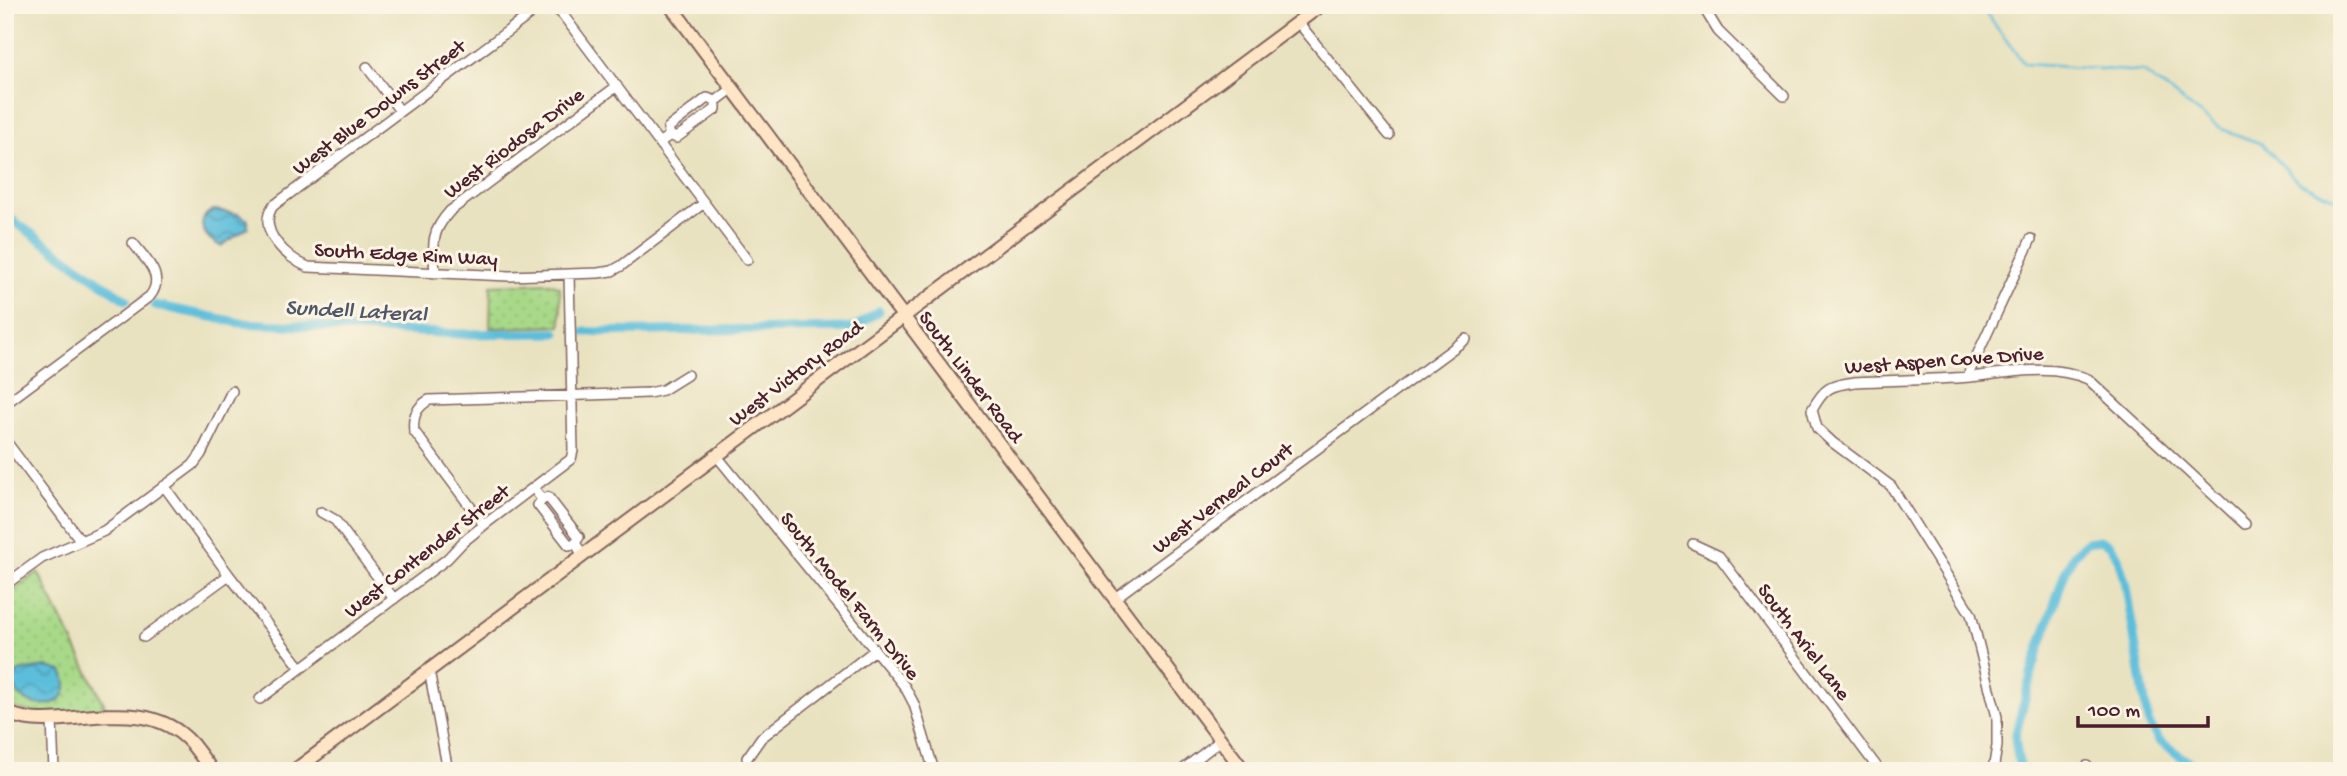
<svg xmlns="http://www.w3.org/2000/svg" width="2347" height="776" viewBox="0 0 2347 776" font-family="'Gochi Hand',sans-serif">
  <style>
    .park { fill: url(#park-dots); stroke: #797c5a; stroke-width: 2 }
    .water { fill: url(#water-waves); stroke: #536e83; stroke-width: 2 }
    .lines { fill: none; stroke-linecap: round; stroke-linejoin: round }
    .stream { stroke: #5cbedb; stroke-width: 2.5 }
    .canal { stroke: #5cbedb; stroke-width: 9 }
    .street-casing { stroke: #82635f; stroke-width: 12 }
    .secondary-casing { stroke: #82635f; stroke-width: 16 }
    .street { stroke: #fff; stroke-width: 9 }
    .secondary { stroke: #fee5c5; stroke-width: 12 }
    .labels { text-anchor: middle; stroke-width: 6; stroke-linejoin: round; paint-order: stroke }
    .street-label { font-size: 21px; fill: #4a1f2b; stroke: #fcf5e5 }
    .water-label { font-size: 23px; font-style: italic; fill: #505769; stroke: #fcf5e5 }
  </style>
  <defs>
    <pattern id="park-dots" width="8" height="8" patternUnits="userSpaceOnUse" patternTransform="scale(1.75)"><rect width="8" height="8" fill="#a8d988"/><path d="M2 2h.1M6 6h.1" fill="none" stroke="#92ba76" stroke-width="1.8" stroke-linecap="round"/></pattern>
    <pattern id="water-waves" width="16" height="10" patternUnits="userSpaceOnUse" patternTransform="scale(1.75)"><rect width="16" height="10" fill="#5cbedb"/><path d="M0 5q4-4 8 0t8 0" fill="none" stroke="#4e9ab2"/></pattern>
  </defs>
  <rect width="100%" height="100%" fill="#fcf5e5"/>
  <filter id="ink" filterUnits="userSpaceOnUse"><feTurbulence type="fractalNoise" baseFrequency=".0143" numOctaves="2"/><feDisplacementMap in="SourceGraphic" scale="14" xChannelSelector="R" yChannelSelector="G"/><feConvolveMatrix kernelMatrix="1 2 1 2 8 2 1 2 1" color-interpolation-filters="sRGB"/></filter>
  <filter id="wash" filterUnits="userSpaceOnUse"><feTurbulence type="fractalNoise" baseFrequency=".00686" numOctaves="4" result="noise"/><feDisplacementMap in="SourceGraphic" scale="28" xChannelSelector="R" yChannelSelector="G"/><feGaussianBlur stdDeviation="1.57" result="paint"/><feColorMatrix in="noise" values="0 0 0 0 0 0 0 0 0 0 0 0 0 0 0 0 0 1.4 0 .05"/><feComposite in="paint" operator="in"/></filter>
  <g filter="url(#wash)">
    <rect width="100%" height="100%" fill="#e9e2c0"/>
    <path class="park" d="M550,283l10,4 1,39 -71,2 1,-43z
      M38,572l68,136c-34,4 -69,13 -101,-5v-107z"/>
    <path class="water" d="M214,210l24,4 10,6v8l-27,18c-16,-6 -29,-27 -7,-36z
      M47,667l15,4c22,45 -55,43 -48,4l5,-4z"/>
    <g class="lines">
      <path class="stream" d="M1980,5l44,59 119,8 76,56 43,16 37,39 43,18"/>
      <path class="canal" d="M5,215l121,85
        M155,305l85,18 222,11 94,-1
        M585,332l269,-4 25,-17
        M2020,771l-5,-34 17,-66 33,-99 10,-19 12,-11 13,-2 10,5 7,10 8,26 23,140 10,19 43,31"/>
    </g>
  </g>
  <g filter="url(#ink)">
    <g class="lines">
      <g class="street-casing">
        <path id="street" d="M1702,5l16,26 66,65
          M1298,22l91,113
          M367,67l33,44
          M670,135l-2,-7 39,-30 9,3
          M659,143l11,-8 6,3 40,-29v-8l16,-12
          M704,203l-83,63 -9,5 -14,2 -89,3 -201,-9c-21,-9 -52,-37 -35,-61l263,-196c11,-6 18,-4 27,5l184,245
          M435,273c-2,-28 -5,-40 15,-62l167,-125
          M1967,377l64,-138
          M5,404l145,-108c16,-20 -5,-37 -17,-53
          M5,440l76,101
          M716,455l189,232 9,17 20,67
          M164,486l65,89 72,93
          M534,488l8,12 -4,5 31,40 6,-2 8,12
          M542,500l6,-3 31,40 -4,6
          M321,512l14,8 59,79
          M484,525l-70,-94c-2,-15 3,-24 15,-31l220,-7 14,-3 24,-15
          M1693,544l26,12 161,215
          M5,585l37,-27 62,-27 89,-66 8,-11 31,-63
          M1115,598l351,-259
          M144,637l85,-62
          M429,670l19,101
          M260,699l187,-140 16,-17 21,-17 87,-66 2,-8 -4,-177
          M52,720l2,51
          M747,758l14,-20 114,-88
          M2087,766l3,5
          M1181,771l40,-31
          M1993,771l4,-25v-29l-26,-103 -80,-128 -59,-44 -15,-14 -5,-18c12,-22 18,-25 43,-28 38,-2 76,-2 115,-5 40,-4 80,-14 118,2l157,145"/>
      </g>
      <g class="secondary-casing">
        <path id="secondary" d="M670,5l574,766
          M5,712c20,9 37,9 59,7 45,-4 95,-13 128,25 7,9 14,18 20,27
          M294,771l1027,-766"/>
      </g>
      <use href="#street" class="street"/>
      <use href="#secondary" class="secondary"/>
    </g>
  </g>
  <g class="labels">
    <g class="street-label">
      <text transform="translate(378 106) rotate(-37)" y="7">West Blue Downs Street</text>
      <text transform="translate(513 142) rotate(-37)" y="7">West Riodosa Drive</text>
      <text transform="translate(406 253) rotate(3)" y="7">South Edge Rim Way</text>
      <text transform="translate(1944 359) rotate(-4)" y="7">West Aspen Cove Drive</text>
      <text transform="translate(795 372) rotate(-37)" y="7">West Victory Road</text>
      <text transform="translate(972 376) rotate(53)" y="7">South Linder Road</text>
      <text transform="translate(1222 497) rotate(-37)" y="7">West Verneal Court</text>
      <text transform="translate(426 550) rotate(-38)" y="7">West Contender Street</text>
      <text transform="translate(851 595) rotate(51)" y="7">South Model Farm Drive</text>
      <text transform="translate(1805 641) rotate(53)" y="7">South Ariel Lane</text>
    </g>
    <g class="water-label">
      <text transform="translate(356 309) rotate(3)" y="8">Sundell Lateral</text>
    </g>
  </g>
  <rect width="2347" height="776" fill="none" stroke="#fcf5e5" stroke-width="28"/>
  <path d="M2078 716v10h130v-10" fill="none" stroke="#4a1f2b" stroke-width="3.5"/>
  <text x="2088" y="716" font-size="21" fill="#4a1f2b" stroke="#fcf5e5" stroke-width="5" paint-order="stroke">100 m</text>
</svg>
